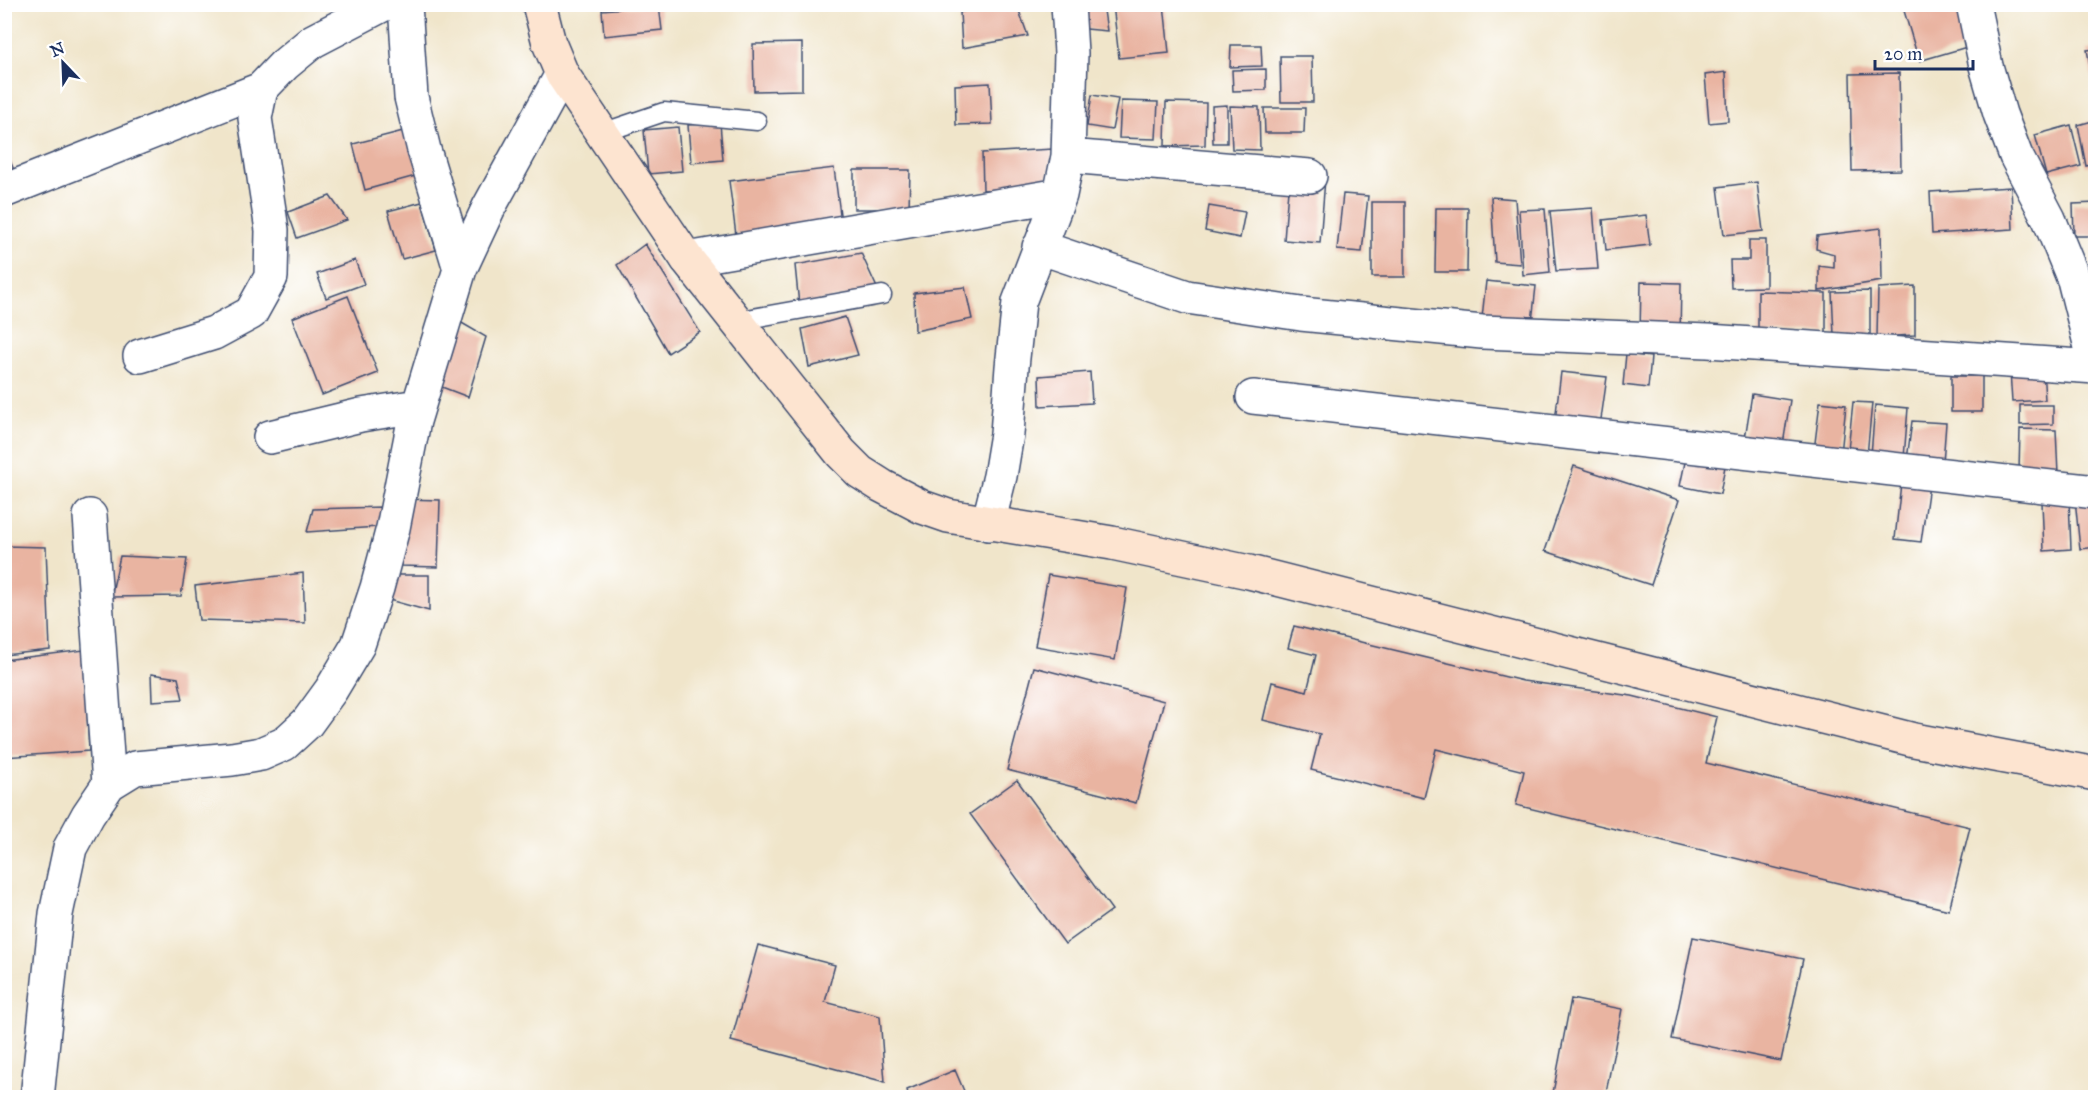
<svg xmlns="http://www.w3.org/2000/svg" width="2100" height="1102" viewBox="0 0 2100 1102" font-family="'IM FELL Great Primer',serif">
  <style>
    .building { fill: #e9b4a1 }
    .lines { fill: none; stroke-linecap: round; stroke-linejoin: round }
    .lane-casing { stroke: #3b4a6e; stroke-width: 21 }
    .street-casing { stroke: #3b4a6e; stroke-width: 36 }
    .secondary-casing { stroke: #3b4a6e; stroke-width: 36 }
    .lane { stroke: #fff; stroke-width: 18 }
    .street { stroke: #fff; stroke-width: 33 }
    .secondary { stroke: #fde4d0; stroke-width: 33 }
  </style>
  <rect width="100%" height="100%" fill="#fff"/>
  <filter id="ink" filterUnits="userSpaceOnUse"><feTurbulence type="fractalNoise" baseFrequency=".0167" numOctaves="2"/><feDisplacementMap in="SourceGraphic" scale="12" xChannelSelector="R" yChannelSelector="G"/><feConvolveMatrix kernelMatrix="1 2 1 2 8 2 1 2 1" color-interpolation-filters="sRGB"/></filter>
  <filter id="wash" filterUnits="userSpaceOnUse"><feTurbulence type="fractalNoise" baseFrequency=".008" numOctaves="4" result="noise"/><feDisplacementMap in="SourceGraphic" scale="24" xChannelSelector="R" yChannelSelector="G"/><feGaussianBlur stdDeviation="1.35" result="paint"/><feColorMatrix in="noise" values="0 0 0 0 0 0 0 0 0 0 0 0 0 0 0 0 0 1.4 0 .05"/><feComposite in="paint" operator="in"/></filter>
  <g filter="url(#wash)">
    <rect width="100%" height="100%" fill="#f0e5ca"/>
    <g id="blocks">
      <path class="building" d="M1072,4h31l4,27 -31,-3z
        M1113,4h51l5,49 -50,5z
        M1902,4h54l11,43 -48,14z
        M659,5l3,25 -58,6 -2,-26z
        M1006,5h11l11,31 -66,12 -2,-36z
        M802,43v47l-48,1 -1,-47z
        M1231,45h30l1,21 -32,1z
        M2096,49v36l-2,1 -7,-36z
        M1280,56h32l1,46h-32z
        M1266,69v21l-33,1 -1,-21z
        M1726,72l2,49 -19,2 -4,-48z
        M1899,73l2,97 -49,1 -2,-97z
        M990,83l2,41 -36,1 -1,-40z
        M1092,95l26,4 -6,31 -25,-4z
        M1121,101l37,1 -2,37 -37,-1z
        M1166,102l40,1 -1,42 -40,1z
        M1227,105v38h-14l-1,-37z
        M1230,106l29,1 1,43 -28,-1z
        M1264,108h41l-1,25h-39z
        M2096,120v44l-10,2 -8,-41z
        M720,123l3,37 -32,3 -3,-38z
        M2071,125l10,41 -35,9 -11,-40z
        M678,127l4,44 -34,3 -4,-44z
        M407,130l12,45 -54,15 -12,-46z
        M4,146l12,29 -12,4z
        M1053,149l-7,38 -63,3 -1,-37z
        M834,168l7,54 -105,13 -7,-54z
        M854,170h56l-1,39h-55z
        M1289,177l36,2 -5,64 -36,-3z
        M1757,182l6,49 -39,4 -6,-48z
        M2011,187l2,42 -81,5 -2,-42z
        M1343,194l25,2 -6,56 -25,-2z
        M330,196l17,24 -50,18 -9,-26z
        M1491,197l24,2 5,65 -25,-2z
        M422,202l14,48 -34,9 -14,-48z
        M1372,202h33v75h-33z
        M2096,203v33h-22l-1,-32z
        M1209,206l36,6 -5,26 -35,-7z
        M1436,208h32l-1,64h-32z
        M1593,208l5,61 -42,2 -6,-60z
        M1545,209l5,63 -27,3 -4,-65z
        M1646,215l4,30 -44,5 -3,-30z
        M1881,228l1,53 -63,10v-25l15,2v-14l-18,-5 1,-13z
        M1749,240h17v47l-35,1 -1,-28h19z
        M645,244l55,88 -32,21 -51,-88z
        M861,253l17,37 -79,15 -4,-40z
        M355,260l9,24 -38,14 -9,-24z
        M1486,281l50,5 -4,36 -50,-4z
        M1641,282l40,1 -1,53 -40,-1z
        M1915,286v49l-38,2 1,-49z
        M965,287l7,32 -57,12 -1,-38z
        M1758,291l68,2v40l-68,2z
        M1870,291v45l-36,-1 -2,-43z
        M348,296l30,77 -56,22 -30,-77z
        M845,317l13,38 -49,12 -7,-38z
        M460,322l26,15 -18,60 -34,-13z
        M1626,354l25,3 -3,31 -25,-3z
        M2043,368l2,32 -33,2 -2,-31z
        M1090,372l2,31 -52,3 -1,-30z
        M1561,372l46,5 -7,49 -45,-5z
        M1951,376h31v36h-31z
        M1752,394l38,6 -8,51 -38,-6z
        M1820,402l26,3 -5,49 -27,-3z
        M1853,402l19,1 -5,53 -19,-6z
        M1875,405l33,3 -4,50 -33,-3z
        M2020,405h33v19l-33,1z
        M1912,421l34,2 -3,40 -36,-3z
        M2020,429l36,1 2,44 -39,-2z
        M1688,448l39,7 -7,39 -40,-8z
        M1574,466l105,34 -28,85 -106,-34z
        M1901,483l28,2 -8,57 -26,-3z
        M2096,497v50l-16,2 -5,-50z
        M402,499l38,1 -2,67 -38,-1z
        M2069,500l2,49 -27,2 -2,-49z
        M382,507l-5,20 -70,5 6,-23z
        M4,546l42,1 4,103 -46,5z
        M120,556l67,3 -6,37 -70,1z
        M303,573l2,50 -106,-3 -4,-34z
        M397,575h32v36l-40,-11z
        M1048,575l79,13 -12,72 -80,-14z
        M1294,626l229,55 109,15 85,21 -11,46 264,64 -21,83 -433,-105 8,-34 -88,-22 -12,49 -113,-28 9,-36 -57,-14 9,-38 35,9 9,-36 -28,-7z
        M84,650l5,101 -85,6v-97z
        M1034,667l130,34 -28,102 -129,-33z
        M151,674l27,4 5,21 -31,2z
        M1017,780l95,130 -47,34 -95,-130z
        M1693,937l110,22 -22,102 -109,-22z
        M758,945l77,20 -10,37 55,14 5,66 -154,-41z
        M1571,999l51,10 -17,89h-53z
        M955,1070l12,28h-58l-2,-8z"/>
    </g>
  </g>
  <g filter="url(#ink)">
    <use href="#blocks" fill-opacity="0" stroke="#3b4a6e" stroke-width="1.5"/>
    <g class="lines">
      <g class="lane-casing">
        <path id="lane" d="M602,133l62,-21 93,9
          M736,321l146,-26"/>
      </g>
      <g class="street-casing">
        <path id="street" d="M405,4l6,93 13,53 36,119
          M1973,4l13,62 14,48 16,42 33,63 25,61 22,87
          M1068,156l242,20
          M4,191l257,-102
          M1039,247l148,50 114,17 181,18 226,9 388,26
          M687,259l373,-64
          M140,356l74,-23 37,-20 20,-36 1,-47 -17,-112 6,-29 23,-24 29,-24 71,-37
          M1253,397l843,95
          M270,437l91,-22 57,-9
          M90,516l19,268
          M988,524l12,-48 7,-42 5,-67 7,-65 41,-107 8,-39 3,-103 -3,-49
          M37,1098l19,-184 14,-66 18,-33 21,-31 26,-16 97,-9 29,-5 23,-10 23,-21 24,-33 27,-45 19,-57 16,-60 21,-107 46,-152 29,-62 73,-133"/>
      </g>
      <g class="secondary-casing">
        <path id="secondary" d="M539,4l10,39 13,31 125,185 154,194 19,19 22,14 40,21 26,9 164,27 137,29 665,168 182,34"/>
      </g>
      <use href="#lane" class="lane"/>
      <use href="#street" class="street"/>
      <use href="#secondary" class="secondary"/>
    </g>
  </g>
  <rect width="2100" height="1102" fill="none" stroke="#fff" stroke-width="24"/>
  <g transform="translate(63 63) rotate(337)" stroke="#ffffff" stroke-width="4.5" paint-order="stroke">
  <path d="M0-4.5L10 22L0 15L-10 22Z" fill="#1b2f5e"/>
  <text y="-9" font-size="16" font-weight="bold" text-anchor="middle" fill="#1b2f5e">N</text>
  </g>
  <path d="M1875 60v9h98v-9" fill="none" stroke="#1b2f5e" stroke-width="3"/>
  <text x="1884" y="60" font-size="18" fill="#1b2f5e" stroke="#ffffff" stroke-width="4.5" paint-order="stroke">20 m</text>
</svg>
